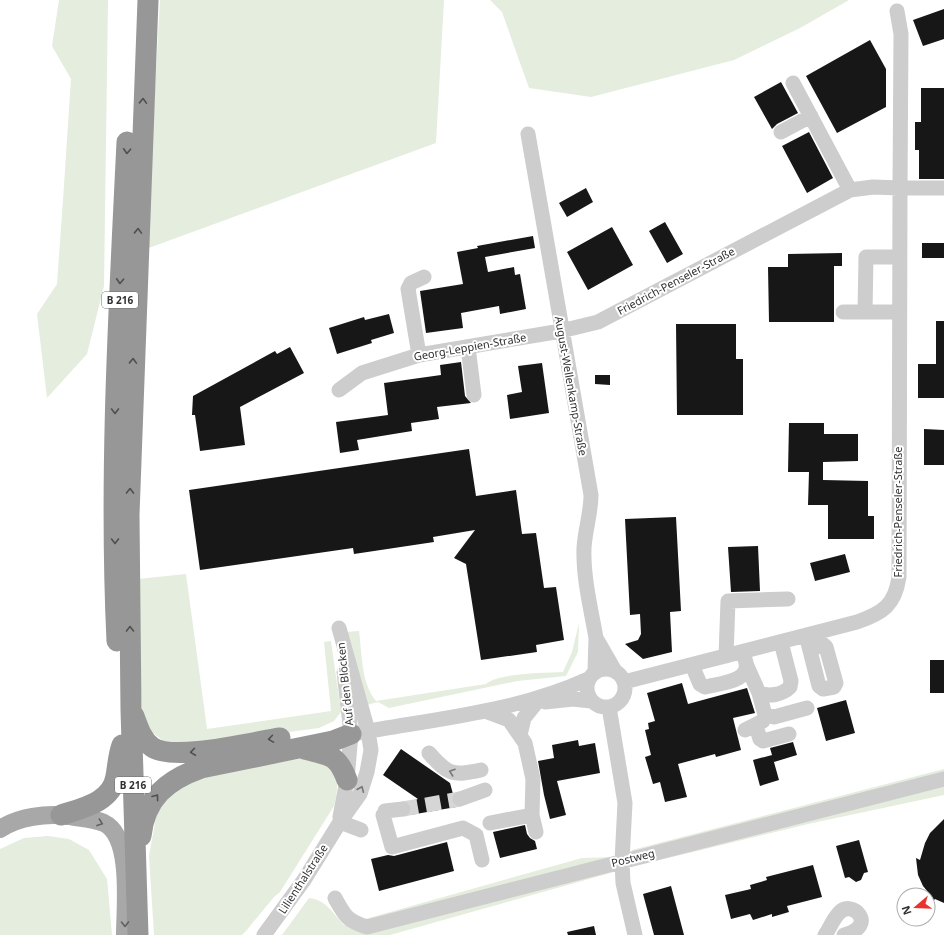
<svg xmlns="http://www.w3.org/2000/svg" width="944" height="935" viewBox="0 0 944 935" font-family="'Noto Sans',sans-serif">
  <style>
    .green { fill: #e5edde }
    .building { fill: #171717 }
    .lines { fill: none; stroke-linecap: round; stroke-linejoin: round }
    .minor-tunnel { stroke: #d6d6d6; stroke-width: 15; stroke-dasharray: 15 8; stroke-linecap: butt }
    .minor { stroke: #cdcdcd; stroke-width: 15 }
    .major { stroke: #a8a8a8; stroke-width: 18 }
    .highway { stroke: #979797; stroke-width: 21 }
    .oneway { stroke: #4f4f4f }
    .oneway2 { stroke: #777 }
    .oneway3 { stroke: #606060 }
    .labels { text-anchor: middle; stroke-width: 4; stroke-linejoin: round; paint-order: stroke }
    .shield { fill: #fff; stroke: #6e6e6e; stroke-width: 1 }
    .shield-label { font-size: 10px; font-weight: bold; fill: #303030 }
    .street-label { font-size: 11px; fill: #303030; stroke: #fff }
  </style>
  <rect width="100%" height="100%" fill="#fff"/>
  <path class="green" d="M59,0h49l-4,286 -17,68 -40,44 -10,-84 20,-30 6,-84 8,-121 -19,-33z
    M160,0h284l-8,143 -290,106z
    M490,0h359l-47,27 -68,33 -143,37 -62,-9 -27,-76z
    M186,574l21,155 124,-18 -7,-69 7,-1 10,71 -7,9 -15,7 -126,17 -28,-3 -23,-17 -4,-146z
    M579,623l-1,29 -12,24 -49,5 -128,27 -11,-6 -15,4 -17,-74 13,-1c3,22 2,52 17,70l110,-17c12,-11 58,-11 77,-12l9,-20z
    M311,757c29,8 29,23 23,49l-54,86 -6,5 -28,34 -4,4h-88l-5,-79 8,-44 18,-23 29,-14z
    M944,769v26l-136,29 -177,43 1,-17z
    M48,836l21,3 20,11 18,29 5,56h-112v-86l24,-11z
    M613,857l1,15 -224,63h-108l27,-37c18,2 24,16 35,27l238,-67z"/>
  <path class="building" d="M944,9v30l-21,7 -10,-26z
    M870,40l16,29v38l-49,26 -31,-57z
    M781,82l17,31 -21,11 -5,5 -18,-32z
    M921,88h23v91h-25v-29h-4v-28h6z
    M809,132l24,46 -26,15 -25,-47z
    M586,188l7,14 -26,15 -8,-14z
    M665,222l18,32 -16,9 -18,-32z
    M612,227l21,38 -45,25 -21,-38z
    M533,236l2,12 -50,9 3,15 26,-5 1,8 5,-1 6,35 -26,5 -1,-8 -38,7 2,15 -37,5 -6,-42 43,-7 -6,-32 21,-4 -1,-2z
    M922,243h22v15h-22z
    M842,253v13h-8v56h-65l-1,-55h20v-13z
    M389,314l5,19 -23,7 1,3 -35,11 -8,-26 35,-11 1,3z
    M936,321h8v77h-26v-34h18z
    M676,324h60v35h7v56h-66z
    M290,347l14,26 -64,34 5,38 -45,6 -5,-36h-3l1,-19 82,-45 2,3z
    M461,362l4,34 6,7 -34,4 2,12 -28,4 1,8 -55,9 2,10 -19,3 -4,-31 52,-7 -4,-32 57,-8 -1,-10z
    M542,363l7,50 -39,6 -3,-24 15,-3 -4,-26z
    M595,375h15v10l-15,-1z
    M789,423h35v11h34v27l-35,1v18l45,1v35h6v23h-46v-34h-20l1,-33h-21z
    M924,429l20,1v35h-20z
    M469,449l7,47 40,-6 6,44 14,-1 8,55 12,-1 8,53 -28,5 1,7 -56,8 -15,-96 -12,-6 21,-28 -42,7 1,5 -80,12 -1,-6 -153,22 -11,-80z
    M676,517l5,94 -11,1 2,40 -29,7 -18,-15 13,-4 3,-6 -1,-20 -10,1 -5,-96z
    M758,546l2,45 -29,1 -3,-45z
    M845,554l5,18 -35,9 -5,-18z
    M930,660h14v33h-14z
    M682,683l6,21 59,-16 8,25 -22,5 8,32 -25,7 -1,-3 -37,10 9,33 -22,5 -5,-20 -7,2 -8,-27 6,-2 -6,-25 4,-1 -1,-6 7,-2 -8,-28z
    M846,700l9,33 -29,8 -9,-33z
    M578,740l1,6 16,-3 5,30 -43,8 9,34 -16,4 -6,-24 -6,-34 16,-3 -2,-13z
    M793,742l4,13 -23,7 -4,-14z
    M401,749l49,34 3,11 -2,8 5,5 -46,8 2,-7 -4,-6 10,-3 -35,-24z
    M772,755l7,25 -19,6 -7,-26z
    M944,819v84l-9,-4 -2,2 -5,-4v-5l-5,-6 -5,-11 -2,-17 4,2 5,-17 5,-10z
    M525,825l2,9 3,4 5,3 2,8 -37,9 -7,-26z
    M859,840l9,32 -4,1 -3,7 -5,2 -7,-5 -4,1 -9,-32z
    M447,842l7,29 -75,20 -8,-32 17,-4 6,1z
    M813,865l9,32 -35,9 2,6 -17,5v-3l-19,6 -3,-6 -19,5 -6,-24 26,-6 -1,-4 17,-5 -1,-3z
    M671,886l13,49h-30l-11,-41z
    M594,926l2,9h-28l-1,-3z"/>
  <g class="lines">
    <path class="minor-tunnel" d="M403,809l57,-10"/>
    <path class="minor" d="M897,11l4,23 -1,154h44
      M793,83l57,107
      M781,132l30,-16
      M528,134l63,361c0,18 -6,35 -7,53 -1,30 7,61 12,90
      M843,312h56
      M865,312l1,-55h33
      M468,347l6,48
      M419,355l-11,-66 3,-6 13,-6
      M339,390l23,-17 57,-18 142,-24 37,-9 252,-132 23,-3 27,1 -1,389c-4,28 -16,36 -42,45l-233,60
      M806,635l13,51 4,3 11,-2 2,-4 -10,-36 -2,-2 -14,4
      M726,656l2,-55 60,-2
      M692,665l8,19 5,3c16,-4 48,-5 40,-28
      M747,666l12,27c10,4 23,2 31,-6l1,-6 -10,-39
      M587 688a19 19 0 1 1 38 0a19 19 0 1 1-38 0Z
      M595,671l1,-33 19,33
      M545,702l28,-3 18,2
      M609,707l16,96 -3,58 1,22 12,52
      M485,711l24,9 16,23 8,36 -1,36 -42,8
      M765,715l9,2 33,-9
      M756,726l4,13 3,2 26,-7
      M745,730l18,-9 2,-6 -6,-22
      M358,733c76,-14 158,-21 230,-54
      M520,735l4,-17 12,-15
      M429,753c19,22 24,23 52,17
      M460,799l25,-9
      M385,811l18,-2
      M383,815l9,32 71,-19 13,7 6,25
      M532,815l4,17
      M340,817l7,-37 4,-46 -7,-62
      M340,822l21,8
      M335,898c10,18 12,23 32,29l577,-148
      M264,935l40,-55 36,-58 20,-28 7,-22 4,-22 -3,-19 -29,-103
      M825,935c5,-7 8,-16 14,-22 13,-15 40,13 5,22"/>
    <path class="major" d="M0,829c18,-12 46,-16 68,-13 11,2 25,2 36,7 29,14 21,84 21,112"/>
    <path class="highway" d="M117,641c-8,-166 2,-333 10,-499
      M134,716c4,11 8,24 18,31 21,15 101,-5 128,-9
      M304,749c25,7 33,4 43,31
      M61,815c22,-7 51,-13 55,-39 2,-11 2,-20 6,-31
      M141,836c4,-38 26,-56 60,-68l132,-27 18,-7
      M138,935l-7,-225 -2,-195 19,-515"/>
  </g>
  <defs><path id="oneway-chevron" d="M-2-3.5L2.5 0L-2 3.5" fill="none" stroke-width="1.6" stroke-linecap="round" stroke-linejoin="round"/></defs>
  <g class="oneway">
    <use href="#oneway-chevron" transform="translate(143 101) rotate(-88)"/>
    <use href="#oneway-chevron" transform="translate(127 151) rotate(93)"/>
    <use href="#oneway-chevron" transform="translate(138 231) rotate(-88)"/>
    <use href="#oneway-chevron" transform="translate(120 281) rotate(93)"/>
    <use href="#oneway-chevron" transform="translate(133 361) rotate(-88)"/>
    <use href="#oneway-chevron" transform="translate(115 411) rotate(90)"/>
    <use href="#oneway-chevron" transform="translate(130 491) rotate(-89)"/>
    <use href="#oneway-chevron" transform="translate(115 541) rotate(90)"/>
    <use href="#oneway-chevron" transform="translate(130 629) rotate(-90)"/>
    <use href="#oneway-chevron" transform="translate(271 739) rotate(171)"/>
    <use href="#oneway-chevron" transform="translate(193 752) rotate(172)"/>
    <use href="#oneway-chevron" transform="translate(156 797) rotate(-53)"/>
  </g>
  <g class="oneway2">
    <use href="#oneway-chevron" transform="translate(452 772) rotate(-161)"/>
    <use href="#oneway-chevron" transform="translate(361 789) rotate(-67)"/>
  </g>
  <g class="oneway3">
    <use href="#oneway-chevron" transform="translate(100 823) rotate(20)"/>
    <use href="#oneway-chevron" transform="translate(125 924) rotate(89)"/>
  </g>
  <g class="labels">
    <g class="shield">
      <rect x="102" y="292" width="36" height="16" rx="3"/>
      <rect x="115" y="777" width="36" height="16" rx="3"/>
    </g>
    <g class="shield-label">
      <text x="120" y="304">B 216</text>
      <text x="133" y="789">B 216</text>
    </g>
    <g class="street-label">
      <text transform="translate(676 281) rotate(-28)" y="4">Friedrich-Penseler-Straße</text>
      <text transform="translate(470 347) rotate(-10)" y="4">Georg-Leppien-Straße</text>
      <text transform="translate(571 386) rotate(80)" y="4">August-Wellenkamp-Straße</text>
      <text transform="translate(898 512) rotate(-90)" y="4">Friedrich-Penseler-Straße</text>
      <text transform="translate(345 684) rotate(-96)" y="4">Auf den Blöcken</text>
      <text transform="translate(633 858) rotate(-14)" y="4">Postweg</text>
      <text transform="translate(303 879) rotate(-57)" y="4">Lilienthalstraße</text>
    </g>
  </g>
  <g transform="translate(916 907) rotate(251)"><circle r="19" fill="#ffffff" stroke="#acacac"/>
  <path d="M0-3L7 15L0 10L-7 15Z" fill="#eb332e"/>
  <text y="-6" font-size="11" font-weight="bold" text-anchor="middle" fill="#303030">N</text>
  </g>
</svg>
